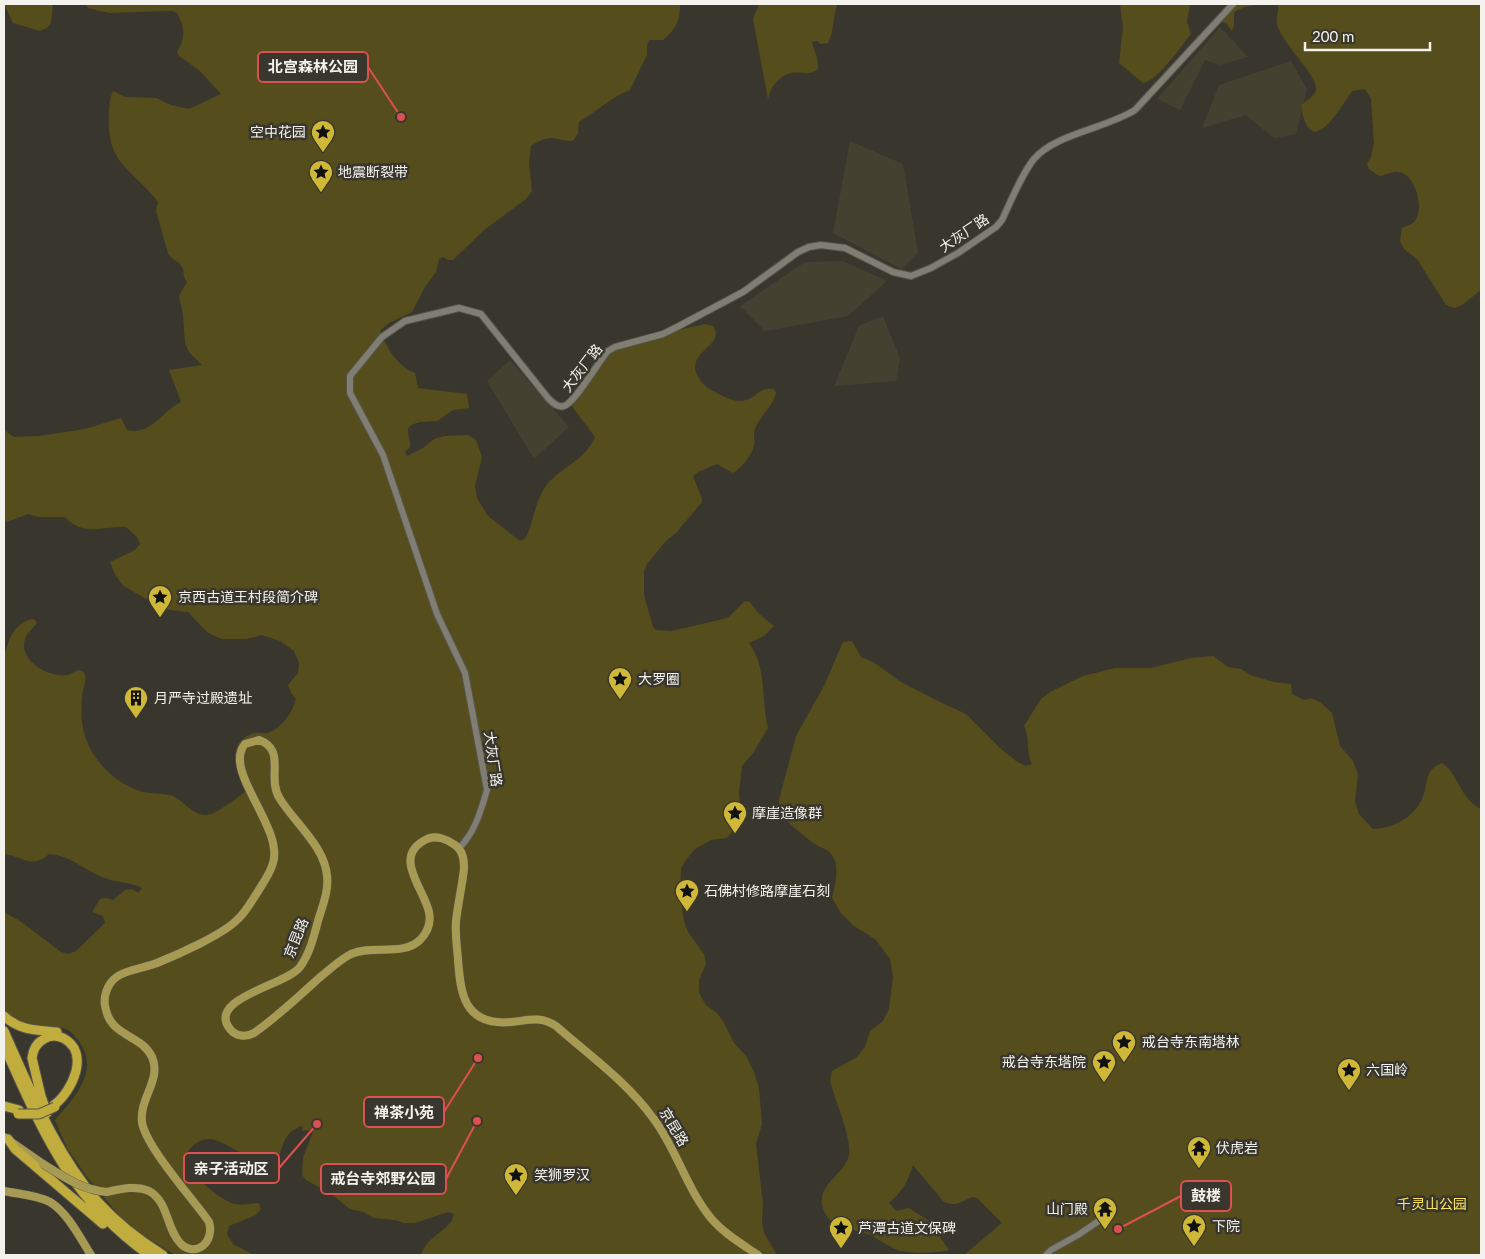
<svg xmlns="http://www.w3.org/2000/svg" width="1485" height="1259" viewBox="0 0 1485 1259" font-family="Lato,'Noto Sans SC',sans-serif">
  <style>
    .built { fill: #444131 }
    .green { fill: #564d1d }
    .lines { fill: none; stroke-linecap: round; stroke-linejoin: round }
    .minor-casing { stroke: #57554d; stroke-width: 8 }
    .major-casing { stroke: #57554d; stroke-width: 9 }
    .highway-casing { stroke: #57554d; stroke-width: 11 }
    .minor { stroke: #807e73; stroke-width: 6 }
    .major { stroke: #a79a53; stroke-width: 8 }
    .highway { stroke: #c1ad3d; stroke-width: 9 }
    .major-bridge-casing { stroke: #57554d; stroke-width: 9; stroke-linecap: butt }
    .highway-bridge-casing { stroke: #57554d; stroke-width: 11; stroke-linecap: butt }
    .major-bridge { stroke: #a79a53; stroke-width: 8 }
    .highway-bridge { stroke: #c1ad3d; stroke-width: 9 }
    .labels { text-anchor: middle; stroke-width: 5; stroke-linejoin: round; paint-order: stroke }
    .poi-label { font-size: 14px; fill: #f3f2ec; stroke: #39372d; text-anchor: start }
    .street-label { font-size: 14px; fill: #f3f2ec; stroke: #39372d }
    .park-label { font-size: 14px; fill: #fee459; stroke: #39372d }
    .leader { fill: none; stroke: #dc504f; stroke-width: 2 }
    .callout-dot { fill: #dc504f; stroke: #39372d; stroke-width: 2 }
    .callout { fill: #39372d; stroke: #dc504f; stroke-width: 2 }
    .callout-label { font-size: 15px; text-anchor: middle; font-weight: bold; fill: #f3f2ec }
  </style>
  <rect width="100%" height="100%" fill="#39372d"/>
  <path class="built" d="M1220,27l28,30 -29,8 -14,-5 -25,50 -23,-11z
    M1291,61l16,28 -11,45 -22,4 -28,-23 -44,13 17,-43z
    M850,141l53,23 15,89 -16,16 -69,-36z
    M843,261l44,20 -39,35 -83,15 -25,-25 65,-44z
    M883,316l17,42 -4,23 -62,5 25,-60z
    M510,360l59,67 -35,32 -47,-78z"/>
  <path class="green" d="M4,4h49l-2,19 -4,5 -7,3 -27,-8z
    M86,4h594c0,17 -4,25 -17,36h-14l-2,5v10l-17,35c-15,5 -36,23 -51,32l-1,11 -4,7c-7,2 -9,0 -16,-1 -10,-3 -19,2 -27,7l-2,17 3,28 -6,8 -42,31 -31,30h-5l-5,-3 -4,2 -3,13 -11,15 -13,25 -23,11 -9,8c6,16 18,36 35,42l3,15 49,6 2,14 -16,2 -16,11 -17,1 -9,3 -3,3c-1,7 3,12 2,19l-5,5 2,4 16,-8 11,-9 11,-3 23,-1 8,5 6,17 -7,29 2,12 11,18 32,25 5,-2c9,-16 9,-35 19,-50 13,-21 41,-27 51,-52l-24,-32 39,-52 6,-5 71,-20 18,-4 8,2c14,19 -27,25 -16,49 4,8 9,12 16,16 13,7 26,15 40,6 7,-6 11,-9 20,-8l3,3c-1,12 -17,25 -21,37 -2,5 0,11 -1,16 -2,11 -12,22 -21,28l-16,-9 -19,8 -5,4 9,23v3l-26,31 -11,9 -18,22 -3,7v24l9,32 3,3 16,1 51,-12 6,-2 16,-16 5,1 8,11 16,13 -10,10 -15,7c18,24 12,57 19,85l-15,25 -11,13 -3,27 2,22 -2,7 -12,16 -16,2 -16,9 -9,11 -5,8 -1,26 4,27 4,11 16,22 2,9 -7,18v12l7,12 12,9 5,7 11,22 12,13 8,16 5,16 3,36 -6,20 7,60 -1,19 2,10 13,22h-356c6,-20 31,-25 33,-41l-6,-2 -33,11h-11l-9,-3 -21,-2 -11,-6 -13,-3 -20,-16 -24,-13 -4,-5 1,-17 10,-26 -3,-2 -8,1 1,-4 -3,-1c-3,2 -7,4 -10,7 -13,13 -5,29 -26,34 -14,-7 -35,-23 -49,-27 -14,-5 -29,9 -32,22 9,12 36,38 52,42 6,2 17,-1 24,-1l2,6 -5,6 -27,11 -2,8 6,10 21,11h-79l-37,-23 -16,-13 -35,-42 -20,-29 -12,-28c18,-21 45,-48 25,-77 -4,-6 -9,-13 -17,-15 -3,-1 -8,-1 -11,-1 -20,-1 -36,-2 -48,-18v-97l16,9 41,31 7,2 8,-3 29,-28 -2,-7 -11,-4 8,-13 6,-1 7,2 12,-10 7,-1 6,4 4,-5c-11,-6 -23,-5 -34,-9 -21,-6 -36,-24 -59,-25 -18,16 -26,2 -45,0v-197c4,-17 11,-36 30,-38l3,4c-4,5 -10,10 -12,16 -7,22 25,39 42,36 4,-1 8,-4 12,-5l5,2c4,8 -2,16 -2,25 -1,15 -1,28 4,42 8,24 32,46 57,53 9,2 21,1 30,4 12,6 18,18 33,19 10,0 30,-17 39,-23 -8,-19 -20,-47 6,-58 5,-3 13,1 19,-2 12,-4 23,-21 26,-33l-5,-6 -3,-8 10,-12 1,-10 -5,-12 -14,-10 -18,-6 -15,4h-25l-14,-6 -20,-21 -25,-3 -39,-23c-7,-7 -11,-15 -14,-24l25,-12 5,-6 -3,-7 -11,-10c-23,-1 -43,10 -61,-10h-26l-11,-3 -21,8 -3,-1v-91l10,7 25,-1 46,-7 36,-11 6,12c24,6 35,-19 54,-28l-12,-32 33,-5 -13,-13 -4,-9 -2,-29 -4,-18 8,-14c-5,-7 -2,-9 -5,-15 -2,-6 -10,-6 -14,-14l-12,-42 2,-9c-25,-33 -51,-37 -49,-84 0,-9 0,-18 4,-27l12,6 31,1 15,7 18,4 32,-15 -22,-24 -20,-14 -2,-4c9,-14 8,-25 0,-39l-5,-2h-9l-54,2 -21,-5z
    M759,4h79c-6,12 -3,26 -10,39l-7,1 -4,-3 -5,1c2,10 7,16 6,27 -12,8 -15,2 -27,4 -13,3 -20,14 -23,26l-15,-80z
    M1120,4h70l-3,18 4,12c-10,12 -33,47 -48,49l-24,-20 4,-36z
    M1235,4h28l-19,3 -10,5v14l-2,5 -6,-8 -7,-2z
    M1278,4h203v286l-19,15 -7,3 -9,-3 -29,-46 -13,-10 -4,-8 2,-13c4,-2 10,-3 13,-7 10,-13 0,-48 -17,-49 -6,-1 -13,4 -19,4l-10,-7 -2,-5 4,-7 3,-13 -3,-45 -6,-10 -13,2c-6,7 -31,55 -44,36 -4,-6 -7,-15 -6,-23 5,-3 12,-8 14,-14 3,-14 -37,-49 -39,-67 -1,-6 2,-12 1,-19z
    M852,641l9,16 12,5 28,20 39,20 26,12 35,35 15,12 10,5 6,-2c-7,-15 -1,-24 -8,-38l17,-27 9,-7 33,-16 32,-8h36l40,-10 22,-2 15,11 13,2 9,6 24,7 17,2 1,10 12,6 7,-2 9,4 12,11 8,33 13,15 5,13 -3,28 4,12 14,15c19,0 41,-12 49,-30 7,-15 1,-29 20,-36 16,10 18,36 39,46v446h-517l38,-32 -25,-25 -5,-1c-11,5 -18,11 -29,4l-30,-36c-5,16 -11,27 -24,38l7,8 13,-3 20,13 20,29c-15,3 -32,4 -49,1 -7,-2 -22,-12 -30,-16 -12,-5 -29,-6 -40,-15 -4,-3 -7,-11 -8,-16 -3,-21 24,-31 27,-49 3,-17 -14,-55 -19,-74l2,-10 25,-14 8,-10 5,-16 13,-10 6,-12 4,-32 -3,-18 -15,-20 -21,-13 -13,-13 -9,-15c3,-14 10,-36 -4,-47 -3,-3 -7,-3 -10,-5 -11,-7 -31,-24 -39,-33v-13l17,-64 28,-50 19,-44z"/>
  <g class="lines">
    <g class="minor-casing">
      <path id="minor" d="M459,848c16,-15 22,-38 28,-58l-22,-117 -28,-59 -54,-159 -33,-62v-17l32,-39 23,-16 54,-13 22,6 67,84c4,4 9,10 16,8 11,-3 34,-44 44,-55l7,-4 48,-13 16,-8 64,-34 55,-40 11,-5 12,-2 24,3 48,24 18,4 20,-8 27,-15 38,-26 6,-7c9,-19 19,-45 32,-61 21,-25 73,-31 101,-49l98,-106
        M1046,1255l5,-5 27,-15 28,-19"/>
    </g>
    <g class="major-casing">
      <path id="major" d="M4,1137l39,27
        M4,1191c14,3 33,4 46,11 18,11 30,36 41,53
        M107,1192c13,-3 29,-7 42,-1 20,11 17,38 32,53 15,14 34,-2 28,-22 -15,-22 -64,-76 -67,-100 -3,-23 20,-43 10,-65 -10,-22 -40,-20 -46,-47 -4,-12 1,-27 12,-34 11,-7 27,-8 39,-13 20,-8 65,-28 80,-43 8,-7 14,-18 20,-27 6,-10 13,-19 16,-30 11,-36 -51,-92 -28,-119l14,-4c28,10 7,38 21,59 15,24 45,48 47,77 2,15 -5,31 -9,45 -4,15 -8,32 -18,46 -13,18 -94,31 -70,62 6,8 17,8 24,4 23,-16 43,-35 64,-54 10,-8 21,-19 33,-25 22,-10 51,3 69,-14 8,-8 11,-18 9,-28 -5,-24 -38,-56 -2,-73 9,-4 20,0 28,6 8,6 9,14 9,24 -2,17 -6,35 -8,52 -1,13 1,26 2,38 2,28 4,60 39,63 23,3 38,-10 59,4 33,29 71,56 97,92 23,30 33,69 57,99 13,16 32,27 48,38"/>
    </g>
    <g class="highway-casing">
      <path id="highway" d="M4,1016c16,15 33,14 53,16
        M4,1031c26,58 51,122 94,171 19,21 41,38 65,53
        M4,1046c39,86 65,152 145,209
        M4,1106l15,4
        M47,1113l-6,-17 -9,-38c1,-8 4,-15 12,-19 6,-4 12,-4 19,-1 28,14 9,54 -9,67
        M8,1139l7,10 20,17 68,58"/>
    </g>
    <use href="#minor" class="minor"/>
    <use href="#major" class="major"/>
    <use href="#highway" class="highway"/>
    <g class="major-bridge-casing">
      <path id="major-bridge" d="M43,1164c21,13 39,26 64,28"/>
    </g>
    <g class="highway-bridge-casing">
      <path id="highway-bridge" d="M18,1114h21l16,-7"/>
    </g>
    <use href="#major-bridge" class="major-bridge"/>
    <use href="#highway-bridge" class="highway-bridge"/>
  </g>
  <defs>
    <g id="sight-pin" transform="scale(1.25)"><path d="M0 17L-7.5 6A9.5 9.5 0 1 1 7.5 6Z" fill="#cfb837" stroke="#39372d"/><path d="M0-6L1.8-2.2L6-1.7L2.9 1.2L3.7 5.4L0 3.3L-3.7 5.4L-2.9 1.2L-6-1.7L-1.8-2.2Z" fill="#111"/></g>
    <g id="building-pin" transform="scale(1.25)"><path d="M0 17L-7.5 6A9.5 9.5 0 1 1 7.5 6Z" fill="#cfb837" stroke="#39372d"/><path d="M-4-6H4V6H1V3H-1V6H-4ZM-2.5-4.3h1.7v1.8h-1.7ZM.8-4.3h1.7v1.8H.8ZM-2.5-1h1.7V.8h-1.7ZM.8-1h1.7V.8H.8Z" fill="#111"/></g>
    <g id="temple-pin" transform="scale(1.25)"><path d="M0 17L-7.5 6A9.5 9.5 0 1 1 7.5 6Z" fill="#cfb837" stroke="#39372d"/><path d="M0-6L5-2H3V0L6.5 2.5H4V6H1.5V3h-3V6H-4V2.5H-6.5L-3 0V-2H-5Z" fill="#111"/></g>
  </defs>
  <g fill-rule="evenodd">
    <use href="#sight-pin" x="323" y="132"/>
    <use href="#sight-pin" x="321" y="172"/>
    <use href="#sight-pin" x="160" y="597"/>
    <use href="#sight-pin" x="620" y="679"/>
    <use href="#building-pin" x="136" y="698"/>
    <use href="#sight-pin" x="735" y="813"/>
    <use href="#sight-pin" x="687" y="891"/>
    <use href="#sight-pin" x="1124" y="1042"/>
    <use href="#sight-pin" x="1104" y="1062"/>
    <use href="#sight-pin" x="1349" y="1070"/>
    <use href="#temple-pin" x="1199" y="1148"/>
    <use href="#sight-pin" x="516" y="1175"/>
    <use href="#temple-pin" x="1105" y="1209"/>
    <use href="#sight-pin" x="1194" y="1226"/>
    <use href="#sight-pin" x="841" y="1228"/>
  </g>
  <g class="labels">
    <g class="poi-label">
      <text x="306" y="137" text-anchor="end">空中花园</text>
      <text x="338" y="177">地震断裂带</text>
      <text x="178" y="602">京西古道王村段简介碑</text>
      <text x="638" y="684">大罗圈</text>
      <text x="154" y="703">月严寺过殿遗址</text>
      <text x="752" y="818">摩崖造像群</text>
      <text x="704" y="896">石佛村修路摩崖石刻</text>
      <text x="1142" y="1047">戒台寺东南塔林</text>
      <text x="1086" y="1067" text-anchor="end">戒台寺东塔院</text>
      <text x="1366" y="1075">六国岭</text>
      <text x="1216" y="1153">伏虎岩</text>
      <text x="534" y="1180">笑狮罗汉</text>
      <text x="1088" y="1214" text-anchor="end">山门殿</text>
      <text x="1212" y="1231">下院</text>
      <text x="858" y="1233">芦潭古道文保碑</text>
    </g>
    <g class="street-label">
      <text transform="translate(964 233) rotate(-34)" y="5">大灰厂路</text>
      <text transform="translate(582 368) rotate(-52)" y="5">大灰厂路</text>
      <text transform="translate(493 759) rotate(82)" y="5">大灰厂路</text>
      <text transform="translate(296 938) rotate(-68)" y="5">京昆路</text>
      <text transform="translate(674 1127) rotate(59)" y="5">京昆路</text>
    </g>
    <g class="park-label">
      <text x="1432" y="1209">千灵山公园</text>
    </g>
  </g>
  <path class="leader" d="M401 117L368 67M478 1058L444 1112M317 1124L279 1168M477 1121L446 1179M1118 1229L1181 1196"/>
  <g class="callout-dot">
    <circle cx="401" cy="117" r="5"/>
    <circle cx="478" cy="1058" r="5"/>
    <circle cx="317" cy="1124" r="5"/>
    <circle cx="477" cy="1121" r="5"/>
    <circle cx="1118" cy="1229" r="5"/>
  </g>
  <g class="callout">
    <rect x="258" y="52" width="110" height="30" rx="5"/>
    <rect x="364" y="1097" width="80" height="30" rx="5"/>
    <rect x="184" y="1153" width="95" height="30" rx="5"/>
    <rect x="321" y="1164" width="125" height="30" rx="5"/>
    <rect x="1181" y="1181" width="50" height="30" rx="5"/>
  </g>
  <g class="callout-label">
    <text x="313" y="72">北宫森林公园</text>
    <text x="404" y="1118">禅茶小苑</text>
    <text x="231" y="1174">亲子活动区</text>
    <text x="383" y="1184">戒台寺郊野公园</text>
    <text x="1206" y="1201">鼓楼</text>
  </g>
  <rect width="1485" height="1259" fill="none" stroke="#f3f2ec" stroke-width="10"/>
  <path d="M1305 42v8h125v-8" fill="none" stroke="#f3f2ec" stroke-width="2.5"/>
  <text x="1312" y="42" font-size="15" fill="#f3f2ec" stroke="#39372d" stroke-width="4" paint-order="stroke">200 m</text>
</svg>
